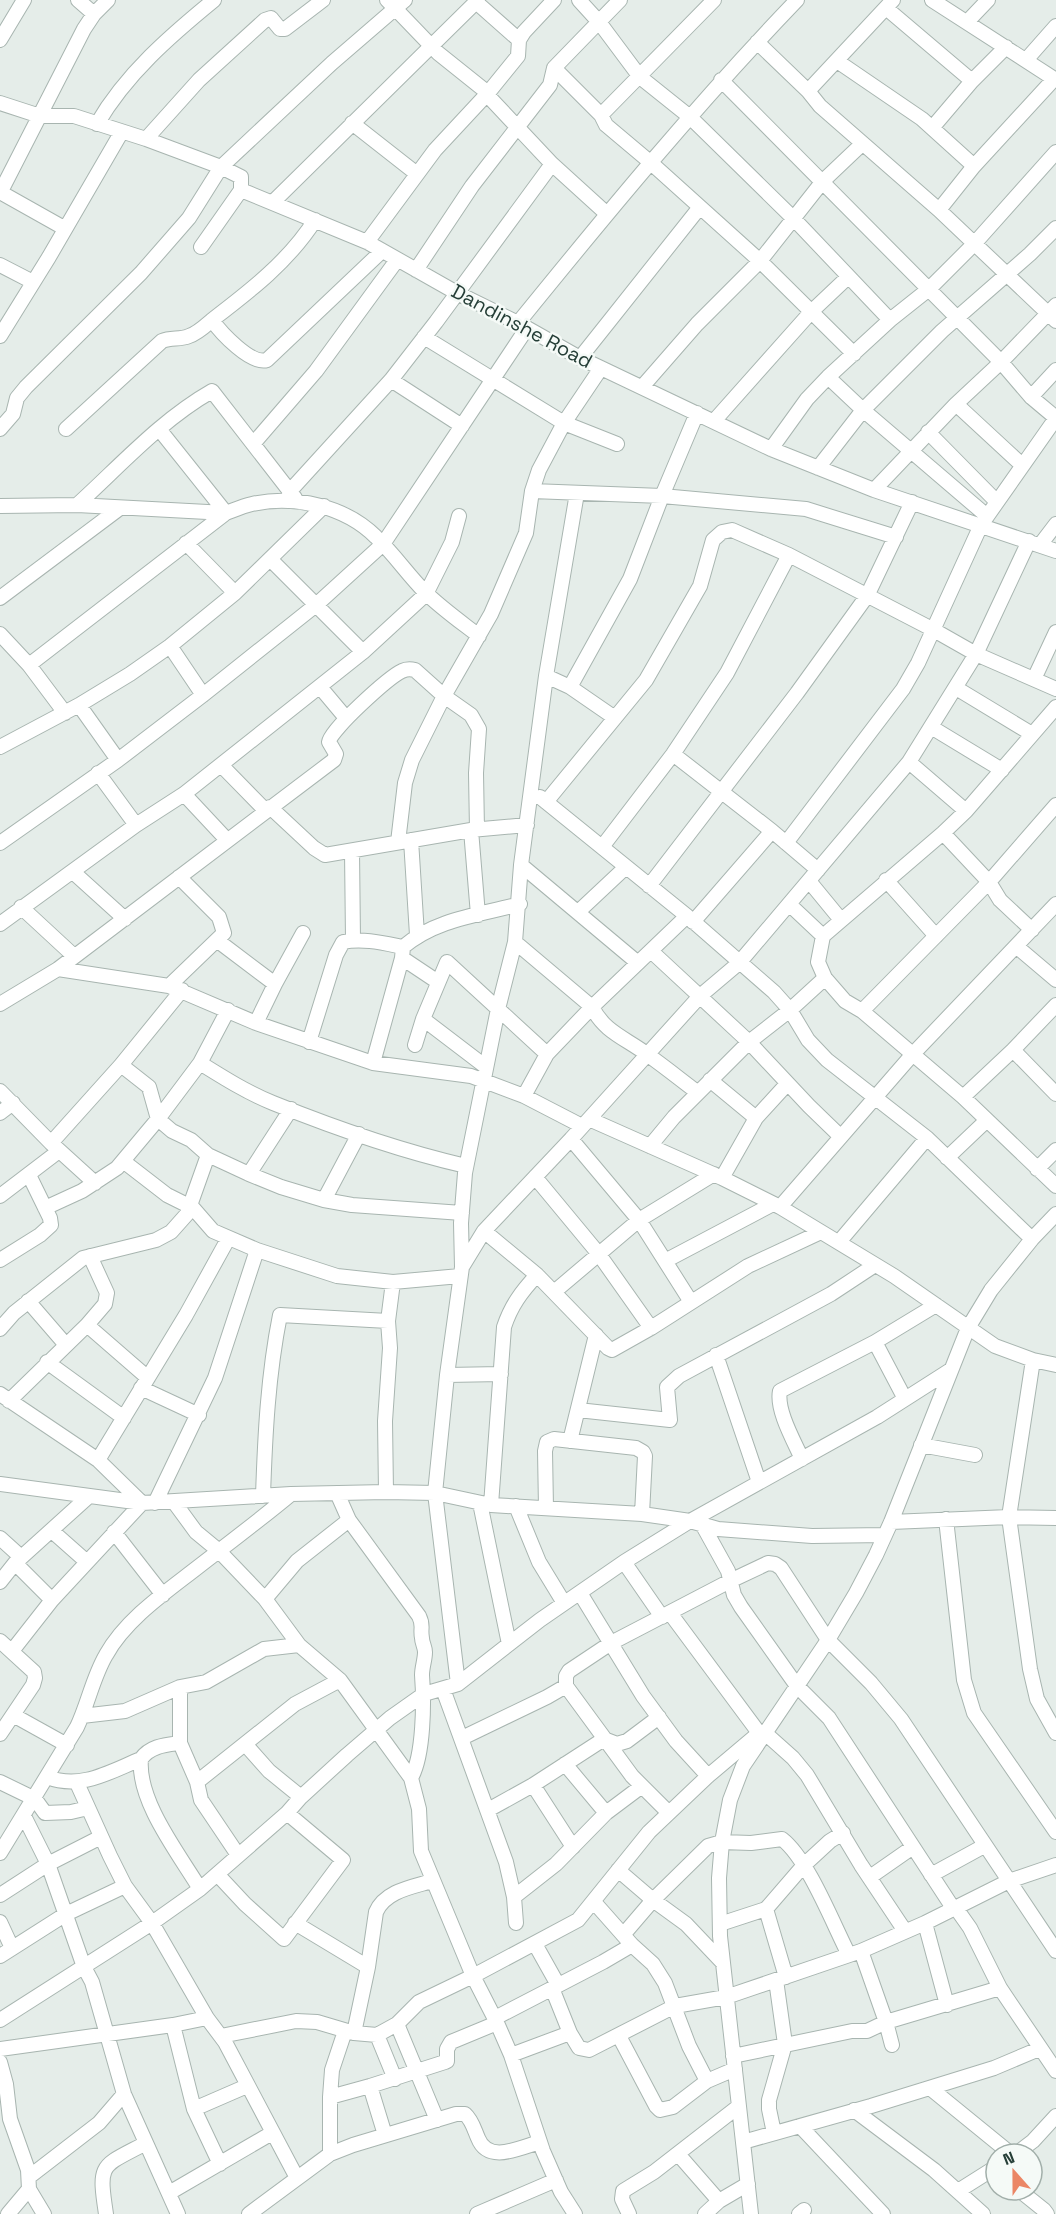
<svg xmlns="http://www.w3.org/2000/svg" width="1056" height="2214" viewBox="0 0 1056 2214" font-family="'Space Grotesk',sans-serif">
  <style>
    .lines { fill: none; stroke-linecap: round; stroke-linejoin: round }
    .minor-casing { stroke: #a8b5b0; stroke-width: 16 }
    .minor { stroke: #fff; stroke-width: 14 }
    .labels { text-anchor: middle; stroke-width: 5; stroke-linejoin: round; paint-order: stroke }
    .street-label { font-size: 20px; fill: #253e37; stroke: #f5faf7 }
  </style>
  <rect width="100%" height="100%" fill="#e5ede9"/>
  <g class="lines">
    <g class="minor-casing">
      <path id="minor" d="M78,0l16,14
        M387,0l51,53 50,40 2,5 62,66 55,50
        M579,0l20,22 41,55 50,40 103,101 97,102
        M932,0l124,80
        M476,2l43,38
        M886,8l86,73
        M967,22l21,-22
        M0,40l24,-40
        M757,42l51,49 12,15 119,104 117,111
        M1026,60l30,-34
        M837,61l85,58 52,47
        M554,68l47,47 5,10 44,37 110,99 94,93
        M721,80l280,282 30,35 25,21 -75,107 -63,138 -15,26 -117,154
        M808,91l85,-91
        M0,103l40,13h34l72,23 75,28 20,10v13l126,52 90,51 61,30 62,35 191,91 103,41 182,61
        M601,115l113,-115
        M352,123l65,51
        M97,124c29,-50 73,-88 117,-124
        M932,128l40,-47 34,-34
        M146,139l53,-59 66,-60 6,-2 9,11h5l38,-29
        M0,192l64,36
        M0,193l84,-164 10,-15 14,-14
        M273,202l205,-202
        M939,210l35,-44 80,-87
        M367,242l68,-92 53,-57 30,-37 1,-16 5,-8 30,-32
        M201,247l40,-57
        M0,265l33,17
        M416,270l56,-84 78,-101 4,-17 66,-68
        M212,320c9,13 39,45 55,40l115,-109
        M518,323c90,-111 180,-220 279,-323
        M0,336l49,-79 72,-124
        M424,337l140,86 53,21
        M580,358l120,-151
        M828,377l35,33 124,106
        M391,380l71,46
        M642,387l55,-63 63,-63 63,-80 39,-37
        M1031,397l25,-27
        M956,404l66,61
        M714,421l97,-109 37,-35
        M0,429l13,-15 4,-16 9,-11 115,-114 48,-55 32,-51 111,-104 73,-63
        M66,429l96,-88c9,-4 18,-1 27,-5 9,-3 16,-10 23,-16 38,-29 77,-59 103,-100
        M159,429l67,84
        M928,432l69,70
        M253,444l63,-73 81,-111
        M771,449l36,-50 21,-22 62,-57 39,-31 45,-45 82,-92
        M818,468l45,-58 79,-79 88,-77 26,-26
        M874,490l82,-86 45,-42 55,-57
        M532,491l130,5 144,13 90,28
        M289,492l102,-112 45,-58 116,-158
        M77,505c43,-39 84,-85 135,-114l83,107
        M0,506l77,-1 149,8
        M186,543l49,50
        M1040,545l16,-21
        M270,559l93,93
        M0,598l120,-90
        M0,634l29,31 36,48
        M170,646l33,49
        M29,665l197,-152c8,-3 17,-7 26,-9 43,-9 93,2 124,33 18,17 32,38 49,55 16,16 36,30 54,44
        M546,676l24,11 45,31
        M1034,679l22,-47
        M320,687l26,31
        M570,687l60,-108 32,-83 35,-83
        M956,688l76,46
        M79,705l39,55
        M931,727l71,43
        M0,747l79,-42 51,-31 40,-28 65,-53 89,-87
        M673,754l99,77 46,39
        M909,762l57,49
        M222,766l44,45
        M98,773l38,52
        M184,794l43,46
        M540,797l147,119 87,76 16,18 18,30 19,20 100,78 105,101
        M546,802l100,-122 54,-94 13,-46 9,-8 10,-2 57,25 143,74 44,25 80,35
        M270,807l44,41 11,7 146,-25 56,-5
        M471,830l7,85
        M943,833l46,49 11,18 32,30
        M411,840l6,95
        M398,842l7,-59 7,-23 32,-64 47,-82 35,-81 6,-42 7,-21 25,-47 37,-55
        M0,843l118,-83 85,-65 113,-90 67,-61 144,-216
        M602,847l71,-93 54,-81 62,-118
        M352,851l1,89
        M521,865l117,98
        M73,872l52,47
        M886,880l50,56
        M809,881l32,39
        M649,886l148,-193 70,-97 45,-94
        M789,904l34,32
        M21,907l53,49
        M578,912l48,-45
        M693,922l79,-91
        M0,924l136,-99 48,-31 179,-142 63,-58 26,-52 7,-26
        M218,941l57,43 -19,39
        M515,942l77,65c13,26 34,31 56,48 17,12 33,25 49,37
        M1016,946l40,34
        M651,951l98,91 60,64 31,30
        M402,958l36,24
        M58,969l111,17 87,37 117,40 98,13 53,20 58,30
        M825,978l-7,-16 5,-26 120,-103 23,-22 90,-104
        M275,984l28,-51
        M169,986l55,-53 -5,-16 -40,-40
        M0,1004l58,-35 276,-209 2,-6 -7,-12c1,-12 60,-65 73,-71 4,-2 9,-2 13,-1l29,26 27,19 8,14 -3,44 1,57
        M862,1011l127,-129 67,-77
        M423,1019l63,48
        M309,1042l27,-87 7,-13c20,-4 40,1 60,5
        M415,1045l8,-26 24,-57 100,92
        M1013,1050l43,44
        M200,1063c24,15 48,30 73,40 62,25 128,48 193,63
        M373,1063l29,-105 1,-11c33,-28 76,-32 117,-43
        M121,1065l28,22 9,32 14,12 19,9 17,15 41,19 32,13 43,13 28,5 110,8
        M710,1080l46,38
        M0,1091l51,52 44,40
        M524,1096l23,-42 45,-47 95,-91
        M963,1097l50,-47 43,-45
        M0,1113l13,-10
        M589,1119l133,59 58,29 114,69 101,70 38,14 23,5
        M571,1139l68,81 52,82
        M51,1143l70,-78 61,-75
        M650,1146l24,-29 75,-75 41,-32 35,-32 20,23 17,10 101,86 93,89
        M947,1158l40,-38
        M123,1161l44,34 26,13 20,23 44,19 80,26 56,6 67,-6
        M1037,1169l19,-19
        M249,1174l42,-65
        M535,1177l63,76 53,75
        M722,1178l34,-60 31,-34
        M0,1196l59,-45
        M324,1200l35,-66
        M780,1207l132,-152 144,-151
        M45,1208l37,-17 35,-23 41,-49 42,-56 28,-53
        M484,1231l53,44 71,73 4,2 39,-22 97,-62 73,-34
        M839,1242l88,-104
        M0,1260l40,-25 11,-10 -1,-7 -21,-43
        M665,1261l108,-57
        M462,1267l22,-36 87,-92 129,-143 39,-33 170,-201 67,-108 53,-113
        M554,1292l85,-72 75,-46
        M28,1301l38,44
        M87,1325l61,53
        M0,1329l14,-16 69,-55 73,-18 15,-8 16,-18 21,-59
        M875,1342l30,57
        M716,1355l43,127
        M1033,1360l-24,157 21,152 7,30 19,34
        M47,1362l77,56
        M447,1375l54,-1
        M141,1388l58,27
        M0,1394l98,66 44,43 -90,97 -40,51
        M9,1401l78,-76 18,-21 2,-11 -17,-37
        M578,1410l92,10 -3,-33 12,-11 152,-82 44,-29
        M570,1441l26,-106
        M921,1445l54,10
        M802,1459c-8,-18 -26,-49 -22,-68l95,-49 61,-37
        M98,1460l88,-145 42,-76
        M0,1484l142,19 149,-9 95,-2 49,1 56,12 151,9 48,7 28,8 94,7 73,-1
        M386,1492l-1,-71 5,-73 -2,-27 5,-39
        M337,1493l12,27 70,96c5,10 1,12 3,22 0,5 3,9 3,14 0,8 -3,15 -3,23 2,26 2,80 -11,103
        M263,1496c2,-61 5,-121 17,-181l108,6
        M174,1502l22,30 23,19 46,48 34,46 41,35 71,98 8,31 2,42 52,125 24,47 14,32 32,96 18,41 14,22
        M155,1503l60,-125 42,-128
        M480,1503l29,141
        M491,1505l13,-178c7,-21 17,-35 33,-52
        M516,1506l23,56 25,41
        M546,1508l-1,-57 2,-9 7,-3 82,9 7,4 2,4 -3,58
        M946,1519l18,161 10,33 82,119
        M891,1522l118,-5 47,1
        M702,1524l26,47 6,24 7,12 56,79 32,32 124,190 5,3 12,17 30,60 56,83
        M52,1531l35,31
        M114,1532l49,63
        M0,1538l21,19
        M624,1562l38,55
        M15,1563l37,37
        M0,1582l15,-19 73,-66
        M580,1593l63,103 33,45 32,35
        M265,1599l32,-38 52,-41
        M670,1613l92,124
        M0,1641l34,31 1,6 -2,7 -33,49
        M458,1684l-23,-191 12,-118 15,-108 -1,-44 4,-50 33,-164 17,-67 6,-77 25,-189 31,-183
        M566,1686l66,90 37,37
        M180,1687v56l17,39 4,18 37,55
        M443,1689l63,173 8,35 2,26
        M13,1715l54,30
        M82,1716l43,-5 55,-24 26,-5 58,-33 35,-4
        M765,1733l28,25 14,17 54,90 44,66
        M462,1738l85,-41 19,-11v-10l3,-5 42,-28 119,-62 38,-18 7,1 6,4 47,72 43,43 30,36 155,232
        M245,1744l24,27 32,26
        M141,1759c-4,42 38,95 59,130
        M565,1764l41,49
        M47,1777c34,13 62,-5 94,-18 9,-13 24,-14 39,-16
        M0,1782l35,17 10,14 26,-1 17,-4
        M197,1782l98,-78 45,-24
        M77,1783l33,73 15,30 27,37 55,95 18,24 72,136
        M533,1785l40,62
        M488,1810l45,-25 71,-46 13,5 10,-3 32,-24
        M24,1816l24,48 36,103 8,15 32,112 54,120
        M0,1853l77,-126c11,-23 16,-50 29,-72 20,-36 60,-63 92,-88 31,-24 63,-48 93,-73
        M618,1870l35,30 33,24 37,39
        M217,1874l28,30 39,35 59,-79 -56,-47
        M931,1875l53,-29
        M870,1877l43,-30
        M0,1895l48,-31 53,-27
        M514,1897l42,-33 50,-51 36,-27
        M594,1902l38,43 21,19 12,19 24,63 18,35
        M766,1909l20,68
        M0,1922l12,26
        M295,1923l73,44 8,-55c9,-21 36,-25 56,-31
        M925,1923l22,82
        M720,1924l46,-15 38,-44 26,-24 13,-8
        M623,1935l30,-35 55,-54 14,-4 29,1 31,-4c26,20 51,85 67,116
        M535,1944l23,41
        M861,1951l25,71 6,23
        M0,1956l66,-42 59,-28
        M552,1988l18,45
        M495,2018l108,-56 29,-17
        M0,2020l152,-97 48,-34 87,-76 14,-16 46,-42 43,-37 34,-24 34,-10 82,-64 84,-58 66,-41 187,-104 72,-46
        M397,2024l40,96
        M173,2025l21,84 26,55
        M354,2033l14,-66
        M377,2035l18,44
        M221,2036l75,-15 21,1 37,11 23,2 20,-11 22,-22 54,-26 105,-56 71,-88 59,-56 51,-43
        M619,2036l37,70 4,4 13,-3 34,-26 28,-12
        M0,2049l173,-24 34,-7
        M511,2055l59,-22 9,15 10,2 86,-44 51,-9 135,-46 64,-28 84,-42 47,-16
        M733,2056l119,-25h15l19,-9 114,-34
        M0,2062l6,22 4,35 18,51 1,19 15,25
        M370,2086l15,49
        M930,2088l81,66
        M330,2097l40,-11 75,-24 2,-1v-12l4,-7 46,-19
        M194,2109l53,-23
        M854,2110l80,60 49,44
        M800,2126l83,88
        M774,2133l-5,-24v-9l16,-56 -9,-64
        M743,2142l128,-36 123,-38 45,-19
        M330,2154v-57l2,-27 13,-39
        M678,2154l41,47
        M1016,2154l17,-13 23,-25
        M29,2177l70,-54 25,-29
        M1019,2190l25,20 3,4
        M958,2191l38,-24
        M169,2193l103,-60
        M8,2214l21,-25
        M106,2214c-8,-52 -5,-47 40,-71
        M249,2214l81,-60 23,-9 103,-31h9c7,6 9,15 13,24 10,26 41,10 62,4
        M477,2214l79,-34
        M629,2214l-7,-15 1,-8 31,-19 85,-66
        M705,2214l14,-13 29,-17
        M751,2214l-31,-278 -1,-58 3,-36 8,-42 13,-34 85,-126 28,-47 20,-38 15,-33 77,-194 23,-38 41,-51 24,-25
        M799,2214l5,-4"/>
    </g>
    <use href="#minor" class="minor"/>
  </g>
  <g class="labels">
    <g class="street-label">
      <text transform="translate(522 326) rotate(28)" y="7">Dandinshe Road</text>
    </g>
  </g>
  <g transform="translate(1014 2172) rotate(339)"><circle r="28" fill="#f5faf7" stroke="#a2afaa" stroke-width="1.5"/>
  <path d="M0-4.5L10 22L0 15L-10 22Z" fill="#eb8665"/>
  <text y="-9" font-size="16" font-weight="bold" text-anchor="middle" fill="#253e37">N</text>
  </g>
</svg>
